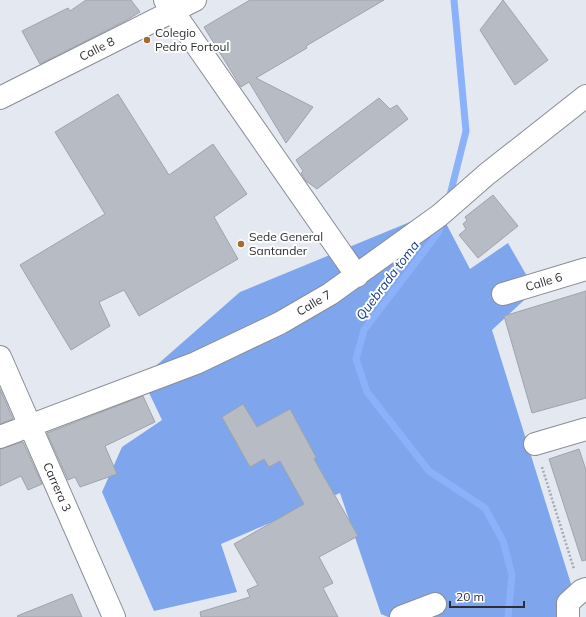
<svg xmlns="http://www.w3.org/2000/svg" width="586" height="617" viewBox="0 0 586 617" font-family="Mulish,sans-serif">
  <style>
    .forest { fill: #7fa5ec }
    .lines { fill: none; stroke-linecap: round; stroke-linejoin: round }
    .stream { stroke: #8bb1fa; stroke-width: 7 }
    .building { fill: #b7bcc4; stroke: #9fa3aa }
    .minor-casing { stroke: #898d95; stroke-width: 24 }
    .path { stroke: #a6a9af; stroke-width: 2.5; stroke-dasharray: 2 2; stroke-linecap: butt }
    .minor { stroke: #fff; stroke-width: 22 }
    .poi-dot { fill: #a76b2e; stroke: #fff; stroke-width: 1.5 }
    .labels { text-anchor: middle; stroke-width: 4; stroke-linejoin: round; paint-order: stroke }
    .poi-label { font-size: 12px; fill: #2e2f32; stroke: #fff; text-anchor: start }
    .street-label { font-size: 12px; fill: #2e2f32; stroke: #fff }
    .water-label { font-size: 13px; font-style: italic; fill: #153c8d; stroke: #fff }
  </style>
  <rect width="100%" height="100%" fill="#e4e8f1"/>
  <path class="forest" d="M439,210l31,59 38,-26 27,47 -43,40 79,254 3,33h-186l-7,-3 -41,-121 -119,51 16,48 -83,19 -52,-119 20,-45 40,-27 -20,-42 98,-86z"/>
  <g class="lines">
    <path class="stream" d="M449,199l17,-68 -12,-131
      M442,221l-4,12 -74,97 -8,29 11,33 62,79 56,37 18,33 9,34 -4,42"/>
  </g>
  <path class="building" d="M86,0h45l9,12 -13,8 -87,44 -18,-33 46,-23 2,3z
    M250,0h134l-78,46 1,2 -51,30 57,29 -27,36 -37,-61 -8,5 -37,-60z
    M503,0l45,60 -33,25 -35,-55z
    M118,94l51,81 44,-31 34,50 -33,23 24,42 -99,57 -15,-26 -25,12 11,24 -39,24 -51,-85 85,-51 -50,-82z
    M379,98l11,11 7,-4 11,14 -91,70 -11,-8 -5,-8 2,-2 -7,-11z
    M493,195l25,31 -40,32 -19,-23 7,-6 -3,-5 4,-4 -2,-3z
    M586,291v107l-54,15 -28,-97z
    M0,389l13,30 -13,5z
    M143,396l12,26 -50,24 12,28 -37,13 -5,-10 -7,3 -21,-47z
    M243,404l14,23 33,-18 26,48 -2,2 44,77 -39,21 14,26 -10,5 15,29h-137l-1,-5 50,-15 -3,-7 11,-5 -24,-41 70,-40 -24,-43 -11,6 -5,-8 -14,8 -28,-50z
    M23,442l19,42 -14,6 -7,-14 -21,10v-37z
    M579,449l7,21v90l-4,1 -33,-102z
    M72,594l10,23h-64l-1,-1z"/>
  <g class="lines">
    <g class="minor-casing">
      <path id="minor" d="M165,0l192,276
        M0,98l195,-98
        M503,294l83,-25
        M0,357l114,260
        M0,437l196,-74 84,-40 50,-29 110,-79 47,-41 99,-78
        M535,444l51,-15
        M401,617l34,-13
        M568,617v-14l13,-12 5,-2"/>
    </g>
    <path class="path" d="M542,467l32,102"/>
    <use href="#minor" class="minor"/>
  </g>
  <g class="poi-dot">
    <circle cx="147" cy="40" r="4"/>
    <circle cx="241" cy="244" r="4"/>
  </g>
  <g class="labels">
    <g class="poi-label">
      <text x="155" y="37">Colegio<tspan x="155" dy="14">Pedro Fortoul</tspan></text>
      <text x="249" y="241">Sede General<tspan x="249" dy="14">Santander</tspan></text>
    </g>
    <g class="street-label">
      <text transform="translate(97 49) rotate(-27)" y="4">Calle 8</text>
      <text transform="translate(544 282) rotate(-17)" y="4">Calle 6</text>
      <text transform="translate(314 303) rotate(-31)" y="4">Calle 7</text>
      <text transform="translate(57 487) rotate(66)" y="4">Carrera 3</text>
    </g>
    <g class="water-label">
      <text transform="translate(387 280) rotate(-53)" y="5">Quebrada toma</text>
    </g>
  </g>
  <path d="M450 601v6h74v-6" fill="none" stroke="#2e2f32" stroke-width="2"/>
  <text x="456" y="601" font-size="12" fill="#2e2f32" stroke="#ffffff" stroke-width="3" paint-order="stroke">20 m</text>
</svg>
